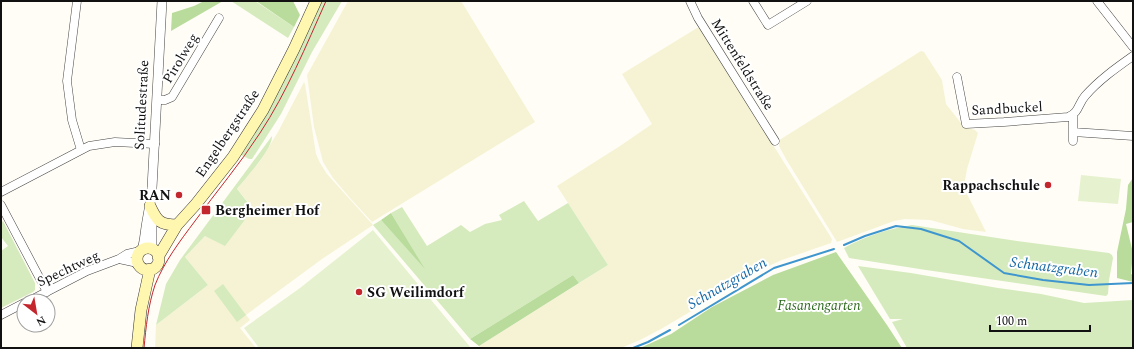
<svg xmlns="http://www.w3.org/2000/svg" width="1134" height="349" viewBox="0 0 1134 349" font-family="Spectral,serif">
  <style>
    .farmland { fill: #f6f3d4 }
    .green { fill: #d5ebbd }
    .forest { fill: #b9dc9c }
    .pitch { fill: #e6f2cf }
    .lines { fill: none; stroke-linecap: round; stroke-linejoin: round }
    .stream { stroke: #3f96cf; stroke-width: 2 }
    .minor-casing { stroke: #444; stroke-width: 9 }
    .tertiary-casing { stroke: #444; stroke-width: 10 }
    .secondary-casing { stroke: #333; stroke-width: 12 }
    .minor { stroke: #fff; stroke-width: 8 }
    .tertiary { stroke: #fff; stroke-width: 9 }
    .secondary { stroke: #fff6b0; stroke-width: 11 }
    .tram { stroke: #c4262e; stroke-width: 1 }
    .poi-dot { fill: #c4262e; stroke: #fff; stroke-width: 1.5 }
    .labels { text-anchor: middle; stroke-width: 4; stroke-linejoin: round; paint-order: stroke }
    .street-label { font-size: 14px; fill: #111; stroke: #fff }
    .poi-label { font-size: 14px; font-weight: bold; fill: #111; stroke: #fff; text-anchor: end }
    .park-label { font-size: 14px; font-style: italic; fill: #2f6b1f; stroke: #fff }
    .water-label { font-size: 15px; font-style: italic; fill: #1768a6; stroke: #fff }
  </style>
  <rect width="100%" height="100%" fill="#fffdf5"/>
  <path class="farmland" d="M348,1h113l74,121 -163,100 -22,-24 -17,-20 -10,-16 -9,-35 -7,-52z
    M697,28h2l2,2 79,126 52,83 -1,4 -49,17 -18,8 -103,61 -21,11 -19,8h-141l-1,-2 129,-81 -51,-79 63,-40 32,-22 -30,-50z
    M921,51l3,1 18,28 4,24 18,23 11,3 3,3 -11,36 -2,11 1,12 20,40 -23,-3 -33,-9 -25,-1 -11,2 -57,21 -51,-83 -7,-13v-5l2,-2z
    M304,82l1,2 8,51 3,19 4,9 7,11 46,51 -51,34 -76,56 4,5 -10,8 16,20h-101l1,-23 52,-40 -23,-28 20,-21 48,-28 -16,-19 23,-28 18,-29z"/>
  <path class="green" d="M231,1h24l39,26 -6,11z
    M319,1h23l-30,51 -31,62 -29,45h-3l-8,-4z
    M272,136c1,12 -26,42 -35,53l16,20 -28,37 -20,-10 -20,21 23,28 -52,40 10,-41 14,-24z
    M524,201l14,20 30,-18 40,62 -29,18 -6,-8 -103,64 -97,-114 8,-5 42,46 -32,-53 11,-6 25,39 34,-21 9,7 15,-8 17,-4 -3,-5z
    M3,221l32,62v7l-2,2 -32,16v-57l7,-5 -7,-9v-14z
    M912,225l105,16 92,12 3,2 1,3 -4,22 -1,14 -2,2 -180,-26 -77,-12 -5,-10c21,-12 45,-19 68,-23z
    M858,266l53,7 87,15 43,6 43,9 49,-3v48h-226l-15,-26 11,-3h-13z
    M223,284l23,31 -9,7 -23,-31z"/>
  <path class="forest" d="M204,1h19l-52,30 1,-18 22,-7z
    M256,1h37l7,14 -6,12z
    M1133,178v44l-7,2 7,29 -2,21 2,1v7l-16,-4v-26l9,-43 2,-24z
    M391,213l34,56 -44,-49z
    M836,252l51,73 15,23h-262l31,-14 41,-27 61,-32z
    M573,275l6,8 -100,63 -9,-7z"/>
  <path class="pitch" d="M1081,175l40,4 -3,25 -40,-3z
    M373,230l98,118h-212l-15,-20 56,-40z"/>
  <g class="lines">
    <path class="stream" d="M844,245l21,-9 31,-10 25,3 38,12 45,32 39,7 46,5 44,-2
      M679,325l95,-57 60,-19
      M633,348l15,-6 22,-12"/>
    <g class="minor-casing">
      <path id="minor" d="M77,1l-10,80 5,39 9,30
        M690,1l8,17 77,123
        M753,1l15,24 39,-24
        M1097,1l36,46
        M957,77l9,47 38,-2 64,-5c11,-4 10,-13 17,-21 14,-16 31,-28 48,-40
        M157,100h8l7,-3 47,-79
        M1073,115v26
        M1073,132l60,4
        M1,192l88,-46 26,-4 40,2
        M1,205l46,87
        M119,259l14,3 5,2
        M29,301l58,-30 32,-12 8,-5 13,-3
        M1,315l23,-12"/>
    </g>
    <g class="tertiary-casing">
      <path id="tertiary" d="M152,220v29
        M142,250c3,-10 3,-19 5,-29 2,-11 4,-22 5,-33l10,-187"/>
    </g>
    <g class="secondary-casing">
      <path id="secondary" d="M150,206c7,15 10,19 27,19
        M137 259a11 11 0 1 1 22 0a11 11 0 1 1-22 0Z
        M158,257l19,-32 19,-21 37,-47 30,-47 31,-61 22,-48
        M137,348l4,-38 9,-41"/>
    </g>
    <use href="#minor" class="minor"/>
    <use href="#tertiary" class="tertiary"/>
    <use href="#secondary" class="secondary"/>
    <path class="tram" d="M144,348c2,-21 4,-42 11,-63 9,-23 25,-44 40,-64 21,-29 45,-57 65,-88 27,-41 46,-87 66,-132"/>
  </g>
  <g class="poi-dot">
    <circle cx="1048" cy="185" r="4"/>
    <circle cx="179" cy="195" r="4"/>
    <rect x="201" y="205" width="10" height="10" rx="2"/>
    <circle cx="359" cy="292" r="4"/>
  </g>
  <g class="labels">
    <g class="street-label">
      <text transform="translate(180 58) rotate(-59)" y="5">Pirolweg</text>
      <text transform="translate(743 64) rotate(58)" y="5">Mittenfeldstraße</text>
      <text transform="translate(141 105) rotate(-87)" y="5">Solitudestraße</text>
      <text transform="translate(1007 108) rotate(-3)" y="5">Sandbuckel</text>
      <text transform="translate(227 133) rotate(-56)" y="5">Engelbergstraße</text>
      <text transform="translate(68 268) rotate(-25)" y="5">Spechtweg</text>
    </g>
    <g class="poi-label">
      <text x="1040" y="190">Rappachschule</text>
      <text x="171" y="200">RAN</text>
      <text x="215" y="215" text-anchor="start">Bergheimer Hof</text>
      <text x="367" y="297" text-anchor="start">SG Weilimdorf</text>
    </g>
    <g class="park-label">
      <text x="819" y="310">Fasanengarten</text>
    </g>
    <g class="water-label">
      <text transform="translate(1054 267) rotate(7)" y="5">Schnatzgraben</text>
      <text transform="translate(727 283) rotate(-30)" y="5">Schnatzgraben</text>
    </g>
  </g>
  <rect width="1134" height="349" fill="none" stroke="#111111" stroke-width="4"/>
  <g transform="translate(36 313) rotate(149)"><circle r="19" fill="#ffffff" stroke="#a0a0a0"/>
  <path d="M0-3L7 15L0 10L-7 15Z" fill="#c4262e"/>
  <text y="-6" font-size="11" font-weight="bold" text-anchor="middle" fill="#111111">N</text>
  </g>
  <path d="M990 325v6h100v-6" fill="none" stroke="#111111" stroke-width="2"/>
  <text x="996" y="325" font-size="12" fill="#111111" stroke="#ffffff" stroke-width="3" paint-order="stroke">100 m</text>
</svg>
